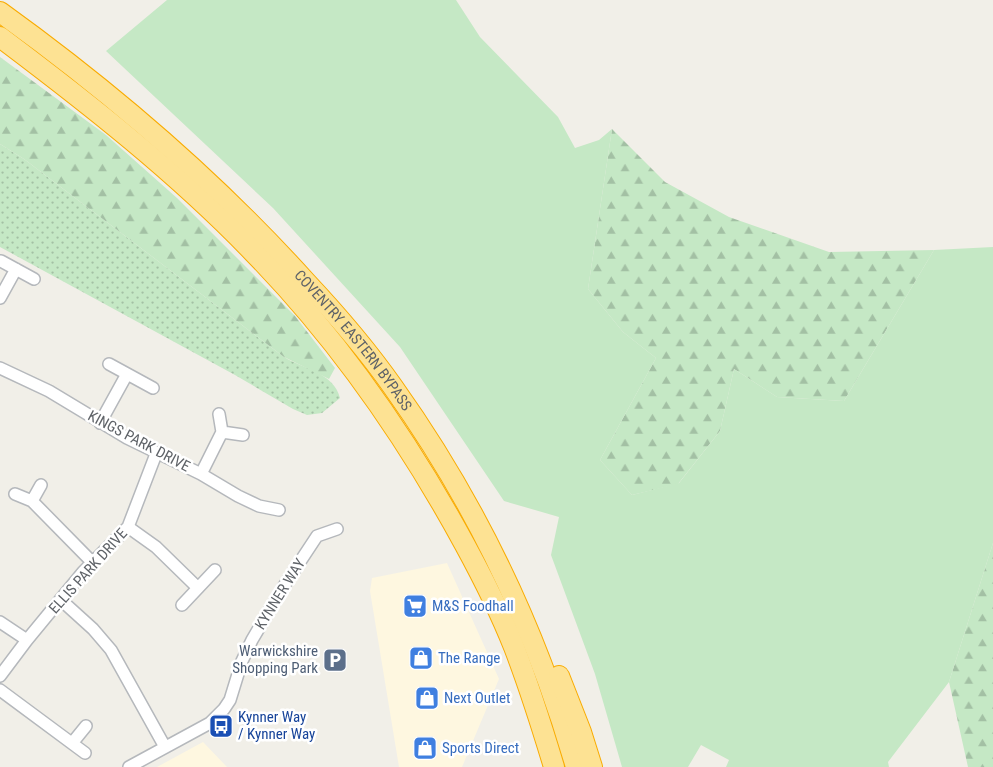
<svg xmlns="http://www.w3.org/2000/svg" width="993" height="767" viewBox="0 0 993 767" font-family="'Roboto Condensed',sans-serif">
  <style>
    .commercial { fill: #fef7e0 }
    .grass { fill: url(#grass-dots) }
    .forest { fill: url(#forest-firs) }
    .park { fill: #c5e8c5 }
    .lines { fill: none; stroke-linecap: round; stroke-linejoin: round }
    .street-casing { stroke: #b5b8bc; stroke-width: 14 }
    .highway-casing { stroke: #f9ab00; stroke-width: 22 }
    .street { stroke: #fff; stroke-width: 11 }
    .highway { stroke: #fde293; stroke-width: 20 }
    .labels { text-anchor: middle; stroke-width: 5; stroke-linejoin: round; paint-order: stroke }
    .street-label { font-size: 15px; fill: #5f6368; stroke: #fff }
    .shop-label { font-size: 15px; fill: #366cbe; stroke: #fff; text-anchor: start }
    .service-label { font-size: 15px; fill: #4e5e75; stroke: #fff; text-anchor: end }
    .transit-label { font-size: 15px; fill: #164399; stroke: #fff; text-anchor: start }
  </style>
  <defs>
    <pattern id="grass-dots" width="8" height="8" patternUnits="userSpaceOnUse" patternTransform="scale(1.25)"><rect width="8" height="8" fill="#c5e8c5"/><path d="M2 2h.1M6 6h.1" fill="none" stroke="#a3c0a4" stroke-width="1.8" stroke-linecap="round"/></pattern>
    <pattern id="forest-firs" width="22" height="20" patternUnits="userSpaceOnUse" patternTransform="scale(1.25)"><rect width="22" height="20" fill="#c5e8c5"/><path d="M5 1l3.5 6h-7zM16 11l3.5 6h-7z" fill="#a3c0a4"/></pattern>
  </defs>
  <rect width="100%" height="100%" fill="#f1efe8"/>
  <path class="commercial" d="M447,563l52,116 -37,88h-63l-29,-176 2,-13z
    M203,742l24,25h-70z"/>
  <path class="grass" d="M0,144l24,15 260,198c20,12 50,16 56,41l-18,15 -15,2 -14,-6 -58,-34 -235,-128z"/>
  <path class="forest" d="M0,57l106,78 71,63 118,118 40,52 -6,11 -45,-22 -260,-198 -24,-15z
    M612,129l53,53 64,35 100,35 105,-2 -90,151 -67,-4 -43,-28 -14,62 -42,53 -46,11 -32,-35 56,-102 -33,-26 -35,-43z
    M993,543v224h-25l-19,-85z"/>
  <path class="park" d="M167,0h289l24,37 78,80 17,31 24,-8 13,-11 -24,160 35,43 33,26 -56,102 32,35 47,-12 41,-52 14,-62 43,28 67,4 90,-151 59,-3v296l-44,139 -61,80 1,5h-163l3,-7 -28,-15 -13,22h-66l-27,-93 -44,-119 8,-38 -55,-16 -104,-154 -127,-139 -167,-157z"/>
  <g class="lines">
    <g class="street-casing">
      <path id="street" d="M1,261l33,18
        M0,298l16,-29
        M109,364l44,24
        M0,368l49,23 78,47 74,36 37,22 21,10 20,4
        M219,414l3,18 21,3
        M100,423l27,-49
        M201,474l21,-42
        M15,494l17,7 60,61
        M32,501l9,-16
        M128,527l28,20 42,41
        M61,600l32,29 18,21 54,97
        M182,605l33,-35
        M0,622l27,18
        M0,676l27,-36 56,-68 45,-45 28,-73
        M0,690l85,63
        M73,742l13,-16
        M129,767l81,-44 14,-14 6,-9 12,-39 10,-21 30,-51 35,-53 20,-7"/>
    </g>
    <g class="highway-casing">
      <g id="highway">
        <path id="s1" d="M0,12c111,80 214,168 306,270 31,33 61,68 87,105 82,115 144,245 183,380"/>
        <path d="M0,37c89,67 177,136 254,216 84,86 154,187 211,292 18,33 35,67 49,102 15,39 28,80 40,120"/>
        <path d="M559,676l22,56 11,35"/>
      </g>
    </g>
    <use href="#street" class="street"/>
    <use href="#highway" class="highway"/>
  </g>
  <defs>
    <g id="supermarket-square" transform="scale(1.25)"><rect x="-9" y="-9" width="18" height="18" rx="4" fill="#3f7fe0" stroke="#fff"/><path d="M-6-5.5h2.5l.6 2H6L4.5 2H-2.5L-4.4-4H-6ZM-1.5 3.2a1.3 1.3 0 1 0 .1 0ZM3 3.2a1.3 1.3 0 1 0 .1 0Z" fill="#fff"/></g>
    <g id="shop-square" transform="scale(1.25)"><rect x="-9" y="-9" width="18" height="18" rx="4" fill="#3f7fe0" stroke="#fff"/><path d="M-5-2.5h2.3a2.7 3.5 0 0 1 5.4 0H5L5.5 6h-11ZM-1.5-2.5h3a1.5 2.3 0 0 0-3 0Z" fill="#fff"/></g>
    <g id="parking-square" transform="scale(1.25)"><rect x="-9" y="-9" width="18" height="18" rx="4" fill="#5c6f8a" stroke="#fff"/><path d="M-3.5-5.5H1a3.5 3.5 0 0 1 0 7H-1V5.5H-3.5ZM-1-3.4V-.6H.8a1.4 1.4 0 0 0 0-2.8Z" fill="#fff"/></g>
    <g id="bus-square" transform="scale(1.25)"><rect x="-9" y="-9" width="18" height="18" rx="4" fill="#1a4fb4" stroke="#fff"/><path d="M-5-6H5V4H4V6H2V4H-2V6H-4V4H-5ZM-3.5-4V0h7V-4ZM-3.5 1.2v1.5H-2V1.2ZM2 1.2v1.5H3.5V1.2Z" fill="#fff"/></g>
  </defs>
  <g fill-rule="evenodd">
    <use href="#supermarket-square" x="415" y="606"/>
    <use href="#shop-square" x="421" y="658"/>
    <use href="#parking-square" x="335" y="660"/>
    <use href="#shop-square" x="427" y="698"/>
    <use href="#bus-square" x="221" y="726"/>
    <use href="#shop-square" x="425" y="748"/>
  </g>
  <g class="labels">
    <g class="street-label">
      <text dy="5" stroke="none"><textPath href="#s1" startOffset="484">COVENTRY EASTERN BYPASS</textPath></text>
      <text transform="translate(139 441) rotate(28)" y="5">KINGS PARK DRIVE</text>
      <text transform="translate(88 571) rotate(-48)" y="5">ELLIS PARK DRIVE</text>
      <text transform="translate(280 594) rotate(-58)" y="5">KYNNER WAY</text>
    </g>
    <g class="shop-label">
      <text x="432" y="611">M&amp;S Foodhall</text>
      <text x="438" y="663">The Range</text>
      <text x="444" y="703">Next Outlet</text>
      <text x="442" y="753">Sports Direct</text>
    </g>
    <g class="service-label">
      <text x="318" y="656">Warwickshire<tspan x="318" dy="17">Shopping Park</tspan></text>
    </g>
    <g class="transit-label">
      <text x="238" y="722">Kynner Way<tspan x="238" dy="17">/ Kynner Way</tspan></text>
    </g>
  </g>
</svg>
